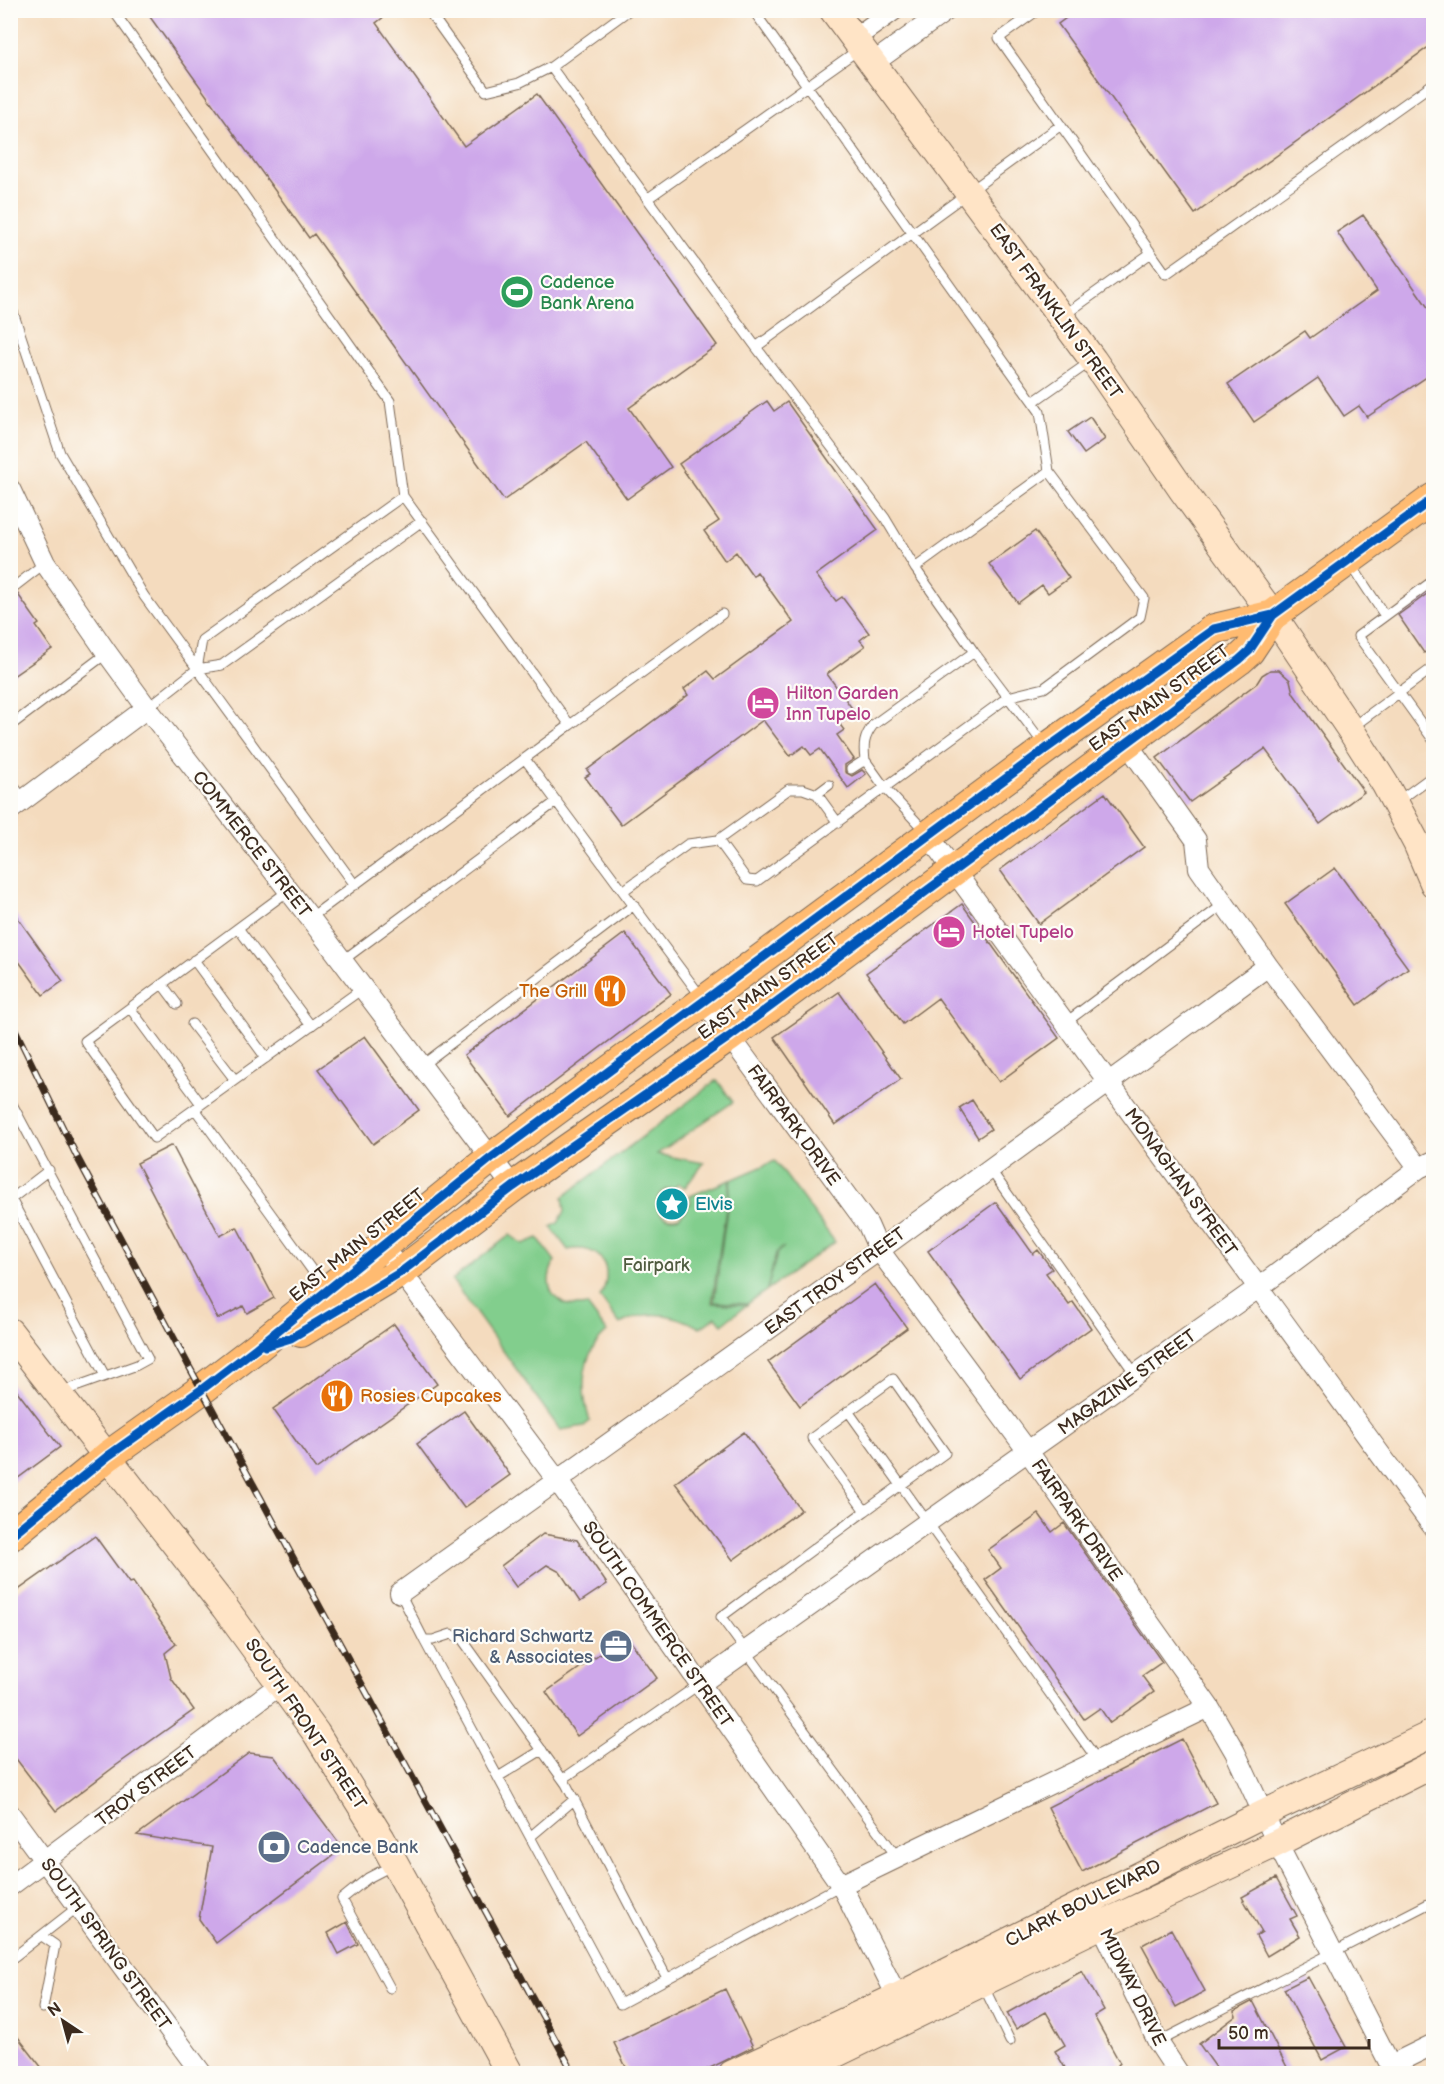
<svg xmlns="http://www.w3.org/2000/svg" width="1444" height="2084" viewBox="0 0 1444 2084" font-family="'Balsamiq Sans',sans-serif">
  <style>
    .green { fill: #82ce8d; stroke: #5e7c56; stroke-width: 1.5 }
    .building { fill: #cea8ea }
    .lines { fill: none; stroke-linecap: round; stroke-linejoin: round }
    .lane-casing { stroke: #7c6856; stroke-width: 11 }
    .street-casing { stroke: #7c6856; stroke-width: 22 }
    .secondary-casing { stroke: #7c6856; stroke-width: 29 }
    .primary-casing { stroke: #7c6856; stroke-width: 32 }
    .lane { stroke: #fff; stroke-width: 9 }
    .street { stroke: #fff; stroke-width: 20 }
    .secondary { stroke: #ffe4c6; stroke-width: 27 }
    .primary { stroke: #ffbb71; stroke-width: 30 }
    .rail-casing { stroke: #3b2a1e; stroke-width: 7 }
    .rail { stroke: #fdfcf7; stroke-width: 4.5; stroke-dasharray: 14; stroke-linecap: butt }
    .cycleway-casing { stroke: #fdfcf7; stroke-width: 13 }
    .cycleway { stroke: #0057b8; stroke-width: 9 }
    .labels { text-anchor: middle; stroke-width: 4.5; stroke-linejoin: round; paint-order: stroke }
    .leisure-label { font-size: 18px; fill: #27864d; stroke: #fdfcf7; text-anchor: start }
    .street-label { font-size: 18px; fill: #3b2a1e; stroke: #fdfcf7 }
    .hotel-label { font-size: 18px; fill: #b23c85; stroke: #fdfcf7; text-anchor: start }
    .food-label { font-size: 18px; fill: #c56008; stroke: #fdfcf7; text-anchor: end }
    .culture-label { font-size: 18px; fill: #0d838f; stroke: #fdfcf7; text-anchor: start }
    .park-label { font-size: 18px; fill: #505b3f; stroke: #fdfcf7 }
    .service-label { font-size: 18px; fill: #4e5e75; stroke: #fdfcf7; text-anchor: end }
  </style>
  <rect width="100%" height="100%" fill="#fdfcf7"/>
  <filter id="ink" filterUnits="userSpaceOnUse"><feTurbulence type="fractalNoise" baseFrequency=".0167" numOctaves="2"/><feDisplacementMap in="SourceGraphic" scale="12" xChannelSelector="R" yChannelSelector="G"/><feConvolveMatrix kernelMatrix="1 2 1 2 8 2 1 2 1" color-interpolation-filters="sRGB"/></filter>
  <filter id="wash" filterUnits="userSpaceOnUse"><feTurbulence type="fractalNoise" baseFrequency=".008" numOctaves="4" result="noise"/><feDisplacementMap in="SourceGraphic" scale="24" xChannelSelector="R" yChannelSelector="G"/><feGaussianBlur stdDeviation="1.35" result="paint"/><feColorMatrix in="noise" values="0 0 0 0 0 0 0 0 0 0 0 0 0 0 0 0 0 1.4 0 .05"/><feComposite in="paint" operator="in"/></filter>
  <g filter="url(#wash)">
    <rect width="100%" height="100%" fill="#f4dbbe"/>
    <path class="green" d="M717,1080l16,22 -76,52 47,9 -19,24 -7,-3 -4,4c-26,1 -21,36 5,29l6,-6 2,-6 4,-2 -1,-7 40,-16 -18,123 35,2 -25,19 -6,-7 -16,11c-26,-15 -53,-19 -80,-4l-20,-27c15,-27 2,-54 -32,-47l-17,-23 7,-4 7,-12 -2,-14z
      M775,1161l60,81 -68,48 10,-36 7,-7 -8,6 -9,37 -20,14 -33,-2 17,-122z
      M510,1235l13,9 15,-6 17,23c-16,27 2,50 32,44l20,27c-27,23 -27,58 -17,89l-6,5 -23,4 -3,-3 -106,-147z"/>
    <g id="blocks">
      <path class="building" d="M145,10h248l-17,13 88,123 73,-52 180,251 -88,63 42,59 -44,32 -41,-57 -82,58 -190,-266 -5,4z
        M1077,10h357v33l-239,171 -137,-190z
        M1363,215l71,101v56l-67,45 -8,-11 -15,10 -26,-38 -64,44 -26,-38 77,-53 5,7 67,-47 -40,-59z
        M767,401l7,10 13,-9 91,128 -62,45 20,26 6,-4 27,36 -9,7 5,6 -38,28 27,37 -16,11 6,8 -7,5 17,24 -9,6v7l7,4 10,-6 4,4 -18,14 -28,-39 -9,6 -7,-9 -14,10 -27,-36 -142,105 -36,-48 5,-3 -3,-4 101,-75 -4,-6 24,-18 7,8 78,-57 -36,-50 -4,4 -17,-24 -11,9 -21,-30 15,-10 -40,-57z
        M1090,417l15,22 -21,15 -16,-22z
        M1035,531l34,47 -21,15 -6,-8 -24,18 -29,-39z
        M1434,589v57l-10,7 -26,-38z
        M17,593l22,31 -3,2 16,23 -42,29v-81z
        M1270,670h9l11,10 3,13 71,99 -44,32 -55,-75 -75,53 -33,-44 100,-75 5,-8z
        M1105,793l39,54 -105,77 -39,-54z
        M1335,868l73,100 -50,37 -73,-101z
        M962,904l97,134 -60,44 -61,-84 -35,26 -37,-51z
        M10,907l53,74 -20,14 -33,-46z
        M625,933l46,61 -161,122 -46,-61z
        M839,992l62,87 -66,46 -61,-88z
        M365,1036l54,74 -46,34 -55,-75z
        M972,1100l19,29 -13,9 -19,-30z
        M172,1145l48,91 17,-9 37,71 -27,15 -4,-7 -25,13 -81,-156z
        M996,1202l37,52 5,-4 14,19 -6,4 23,32 4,-3 18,26 -71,51 -92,-128z
        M875,1284l32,44 -107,78 -32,-44z
        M394,1324l43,60 -121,85 -43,-60z
        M10,1382l50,65 -50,37z
        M464,1411l46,64 -46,33 -47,-64z
        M744,1432l57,78 -68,50 -58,-77z
        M1039,1514l13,18 12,-9 98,139 -20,14 12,16 -44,31 -10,-15 -16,11 -99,-139 16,-12 -13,-18z
        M543,1534l34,6 30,44 -27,18 -20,-30 -13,-7 -31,22 -15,-21z
        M95,1536l34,47 4,-1 43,62 -11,9 6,25 23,32 -80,57 -58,44 -46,-60v-155z
        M626,1635l31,43 -80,58 -31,-44z
        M1182,1739l34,64 -134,69 -34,-65z
        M249,1753l25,3 69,92 -127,95 -17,-24 13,-72 -75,-12z
        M1276,1878l21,38 -7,3 10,17 -33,20 -11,-20 6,-4 -20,-35z
        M347,1922l11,22 -19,10 -11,-21z
        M1171,1929l34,62 -29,16 -34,-62z
        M1082,1971l22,39 -10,6 26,47 -2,2 6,8h-56l-13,-22 10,-6 -19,-33 -30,17 -9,-16z
        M1308,1977l38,70 -24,13 -38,-71z
        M725,1989l28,58 -53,26h-71l-15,-30z
        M1253,2001l37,72h-70l-21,-29 37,-28 -2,-5z
        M10,2027l36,46h-36z"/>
    </g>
  </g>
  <g filter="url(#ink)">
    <use href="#blocks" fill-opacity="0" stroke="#7c6856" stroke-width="1.5"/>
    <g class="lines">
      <g class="lane-casing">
        <path id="lane" d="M113,10l277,391 13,95 167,229 -260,193
          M428,10l58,81 33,-8 32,-16 78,-57
          M753,10l287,402 9,59
          M1038,10l-39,28 167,236 268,-191
          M551,67l205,280 129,171 30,50 59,84 71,94
          M647,199l211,-149
          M10,303l50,150 84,143 211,289
          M1063,316l88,-63
          M756,347l305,-222
          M1033,402l57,-40
          M1350,563l35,53
          M1434,580l-76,56 76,105
          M10,590l35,-27
          M197,669l5,-29 201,-144
          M147,708l50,-39 25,-4 200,-144
          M570,725l152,-111
          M10,726l97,-73
          M1351,728l83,-61
          M525,759l177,239
          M865,760l20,28 40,43
          M851,769l14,-9c-2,-15 -1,-23 8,-35l101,-73
          M10,781l14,19
          M829,785l-12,9 -14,-5h-14l-71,51 29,40 10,1 251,-184 36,-9 96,-71 4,-19 -95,-127 -134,97
          M817,794l21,29
          M1397,802l37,-27
          M288,891l-203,150 69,97 208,-149
          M623,891l65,-47 30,-4
          M238,928l73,98
          M194,960l72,98
          M342,961l215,-160
          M162,984l15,20
          M130,1008l71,96
          M1065,1023l159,-119
          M192,1024l43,56
          M421,1066l213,-161
          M10,1100l138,259 -11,6 -76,27
          M195,1109l129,178
          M990,1169l146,206
          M10,1197l95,179
          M10,1200l39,-30
          M848,1411l250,350
          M865,1511l80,-58 -52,-74 -81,59 53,73 -144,106 176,240
          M400,1593l24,47h9l18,-6 11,5 104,145 101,194
          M424,1640l196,364 221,-119
          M498,1777l44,-27
          M563,1779l138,-96
          M530,1837l45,-38
          M42,1936l13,9 -12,63
          M10,1960l69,-54
          M983,1985l27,56
          M390,1988l-48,-89 26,-21 25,-13
          M1158,2042l276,-141"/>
      </g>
      <g class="street-casing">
        <path id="street" d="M855,38l39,-28
          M873,63l74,-53
          M10,489l35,74 62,90 40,55 163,210 203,269
          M1126,742l70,98 3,28 69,98 151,202
          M10,810l137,-102
          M928,835l506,693
          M703,1000l165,225 11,25 148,200 182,257 26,45 42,91 118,231
          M382,1246l175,234 284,405 62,123
          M400,1593l479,-343 389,-284
          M701,1683l557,-395 161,-120 15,-7
          M10,1814l192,260
          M841,1885l368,-178
          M10,1886l271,-202
          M1096,1914l62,128 21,32
          M1391,2065l43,-21"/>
      </g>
      <g class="secondary-casing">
        <path id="secondary" d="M833,10l260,350 90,131 90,124 77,114 35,55 32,60 17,40
          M10,1332l215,276 91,125 65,105 129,236
          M732,2074l165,-77 366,-183 171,-81
          M794,2074l307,-149 176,-82 157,-79"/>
      </g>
      <g class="primary-casing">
        <path id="primary" d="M301,1332l100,-60 112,-85 216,-150 510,-377 10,-9 24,-36 161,-117
          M10,1536l98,-80 93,-66 55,-42 235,-190 556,-410 167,-119 59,-14"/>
      </g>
      <use href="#lane" class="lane"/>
      <use href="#street" class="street"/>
      <use href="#secondary" class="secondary"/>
      <use href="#primary" class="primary"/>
      <g class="rail-casing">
        <path id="rail" d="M10,1019l67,138 114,213 383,704"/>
      </g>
      <use href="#rail" class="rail"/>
      <g class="cycleway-casing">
        <path id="cycleway" d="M265,1346l26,-8 110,-66 112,-85 216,-150 510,-377 10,-9 24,-36 161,-117
          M10,1536l98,-80 93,-66 55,-42 235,-190 556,-410 167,-119 59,-14"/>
      </g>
      <use href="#cycleway" class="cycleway"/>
    </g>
  </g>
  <defs>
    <g id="stadium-disc" transform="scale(1.725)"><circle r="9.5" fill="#2e9e5b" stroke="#fdfcf7"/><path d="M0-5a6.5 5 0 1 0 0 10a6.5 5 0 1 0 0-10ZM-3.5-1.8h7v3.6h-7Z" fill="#fff"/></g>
    <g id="hotel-disc" transform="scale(1.725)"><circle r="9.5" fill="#d1479c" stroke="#fdfcf7"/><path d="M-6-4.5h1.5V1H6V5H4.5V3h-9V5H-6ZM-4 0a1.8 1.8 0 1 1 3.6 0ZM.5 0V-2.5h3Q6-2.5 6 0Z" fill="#fff"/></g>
    <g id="restaurant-disc" transform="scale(1.725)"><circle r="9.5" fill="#e8710a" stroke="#fdfcf7"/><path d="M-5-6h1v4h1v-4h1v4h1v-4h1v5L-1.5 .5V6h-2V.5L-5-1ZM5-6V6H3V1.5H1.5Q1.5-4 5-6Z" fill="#fff"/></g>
    <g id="sight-disc" transform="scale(1.725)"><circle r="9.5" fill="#0f9aa8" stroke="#fdfcf7"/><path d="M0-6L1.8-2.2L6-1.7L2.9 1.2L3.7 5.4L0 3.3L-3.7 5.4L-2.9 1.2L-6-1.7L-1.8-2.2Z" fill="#fff"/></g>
    <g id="office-disc" transform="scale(1.725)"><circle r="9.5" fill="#5c6f8a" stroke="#fdfcf7"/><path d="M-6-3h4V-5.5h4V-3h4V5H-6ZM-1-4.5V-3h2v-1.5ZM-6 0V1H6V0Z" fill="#fff"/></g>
    <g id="bank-disc" transform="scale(1.725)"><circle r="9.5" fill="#5c6f8a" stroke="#fdfcf7"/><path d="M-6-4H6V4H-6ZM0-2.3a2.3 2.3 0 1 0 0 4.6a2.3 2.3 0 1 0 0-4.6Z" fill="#fff"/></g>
  </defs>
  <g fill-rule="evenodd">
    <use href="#stadium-disc" x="517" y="292"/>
    <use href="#hotel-disc" x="763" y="703"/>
    <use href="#hotel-disc" x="949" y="932"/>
    <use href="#restaurant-disc" x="610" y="991"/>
    <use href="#sight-disc" x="672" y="1204"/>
    <use href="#restaurant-disc" x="337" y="1396"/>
    <use href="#office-disc" x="616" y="1646"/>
    <use href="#bank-disc" x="274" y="1847"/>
  </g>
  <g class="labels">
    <g class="leisure-label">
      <text x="540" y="288">Cadence<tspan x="540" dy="21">Bank Arena</tspan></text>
    </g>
    <g class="street-label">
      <text transform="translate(1056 311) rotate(54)" y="6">EAST FRANKLIN STREET</text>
      <text transform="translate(1159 698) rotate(-36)" y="6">EAST MAIN STREET</text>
      <text transform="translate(252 844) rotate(52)" y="6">COMMERCE STREET</text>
      <text transform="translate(768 986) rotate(-36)" y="6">EAST MAIN STREET</text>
      <text transform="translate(794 1125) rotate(54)" y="6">FAIRPARK DRIVE</text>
      <text transform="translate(1181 1182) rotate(54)" y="6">MONAGHAN STREET</text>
      <text transform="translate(357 1245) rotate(-39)" y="6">EAST MAIN STREET</text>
      <text transform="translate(835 1281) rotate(-36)" y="6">EAST TROY STREET</text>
      <text transform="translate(1127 1382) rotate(-36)" y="6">MAGAZINE STREET</text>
      <text transform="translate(1077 1520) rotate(55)" y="6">FAIRPARK DRIVE</text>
      <text transform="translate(658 1624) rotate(55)" y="6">SOUTH COMMERCE STREET</text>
      <text transform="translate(306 1724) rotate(56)" y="6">SOUTH FRONT STREET</text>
      <text transform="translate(146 1786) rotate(-37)" y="6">TROY STREET</text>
      <text transform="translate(1083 1903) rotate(-27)" y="6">CLARK BOULEVARD</text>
      <text transform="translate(106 1944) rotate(54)" y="6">SOUTH SPRING STREET</text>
      <text transform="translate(1133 1987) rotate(64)" y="6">MIDWAY DRIVE</text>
    </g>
    <g class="hotel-label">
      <text x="786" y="699">Hilton Garden<tspan x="786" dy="21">Inn Tupelo</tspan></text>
      <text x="972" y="938">Hotel Tupelo</text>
    </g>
    <g class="food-label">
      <text x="587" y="997">The Grill</text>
      <text x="360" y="1402" text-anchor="start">Rosies Cupcakes</text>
    </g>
    <g class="culture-label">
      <text x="695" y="1210">Elvis</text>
    </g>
    <g class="park-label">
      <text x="656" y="1271">Fairpark</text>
    </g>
    <g class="service-label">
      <text x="593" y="1642">Richard Schwartz<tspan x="593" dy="21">&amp; Associates</tspan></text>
      <text x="297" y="1853" text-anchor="start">Cadence Bank</text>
    </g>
  </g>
  <rect width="1444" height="2084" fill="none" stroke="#fdfcf7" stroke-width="36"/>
  <g transform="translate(63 2021) rotate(324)" stroke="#fdfcf7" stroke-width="4.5" paint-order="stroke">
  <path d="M0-4.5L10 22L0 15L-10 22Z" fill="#3b2a1e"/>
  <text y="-9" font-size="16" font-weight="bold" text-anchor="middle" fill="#3b2a1e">N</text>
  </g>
  <path d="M1219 2039v9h150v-9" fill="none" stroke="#3b2a1e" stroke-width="3"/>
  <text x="1228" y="2039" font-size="18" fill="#3b2a1e" stroke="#fdfcf7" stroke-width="4.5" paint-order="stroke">50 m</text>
</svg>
